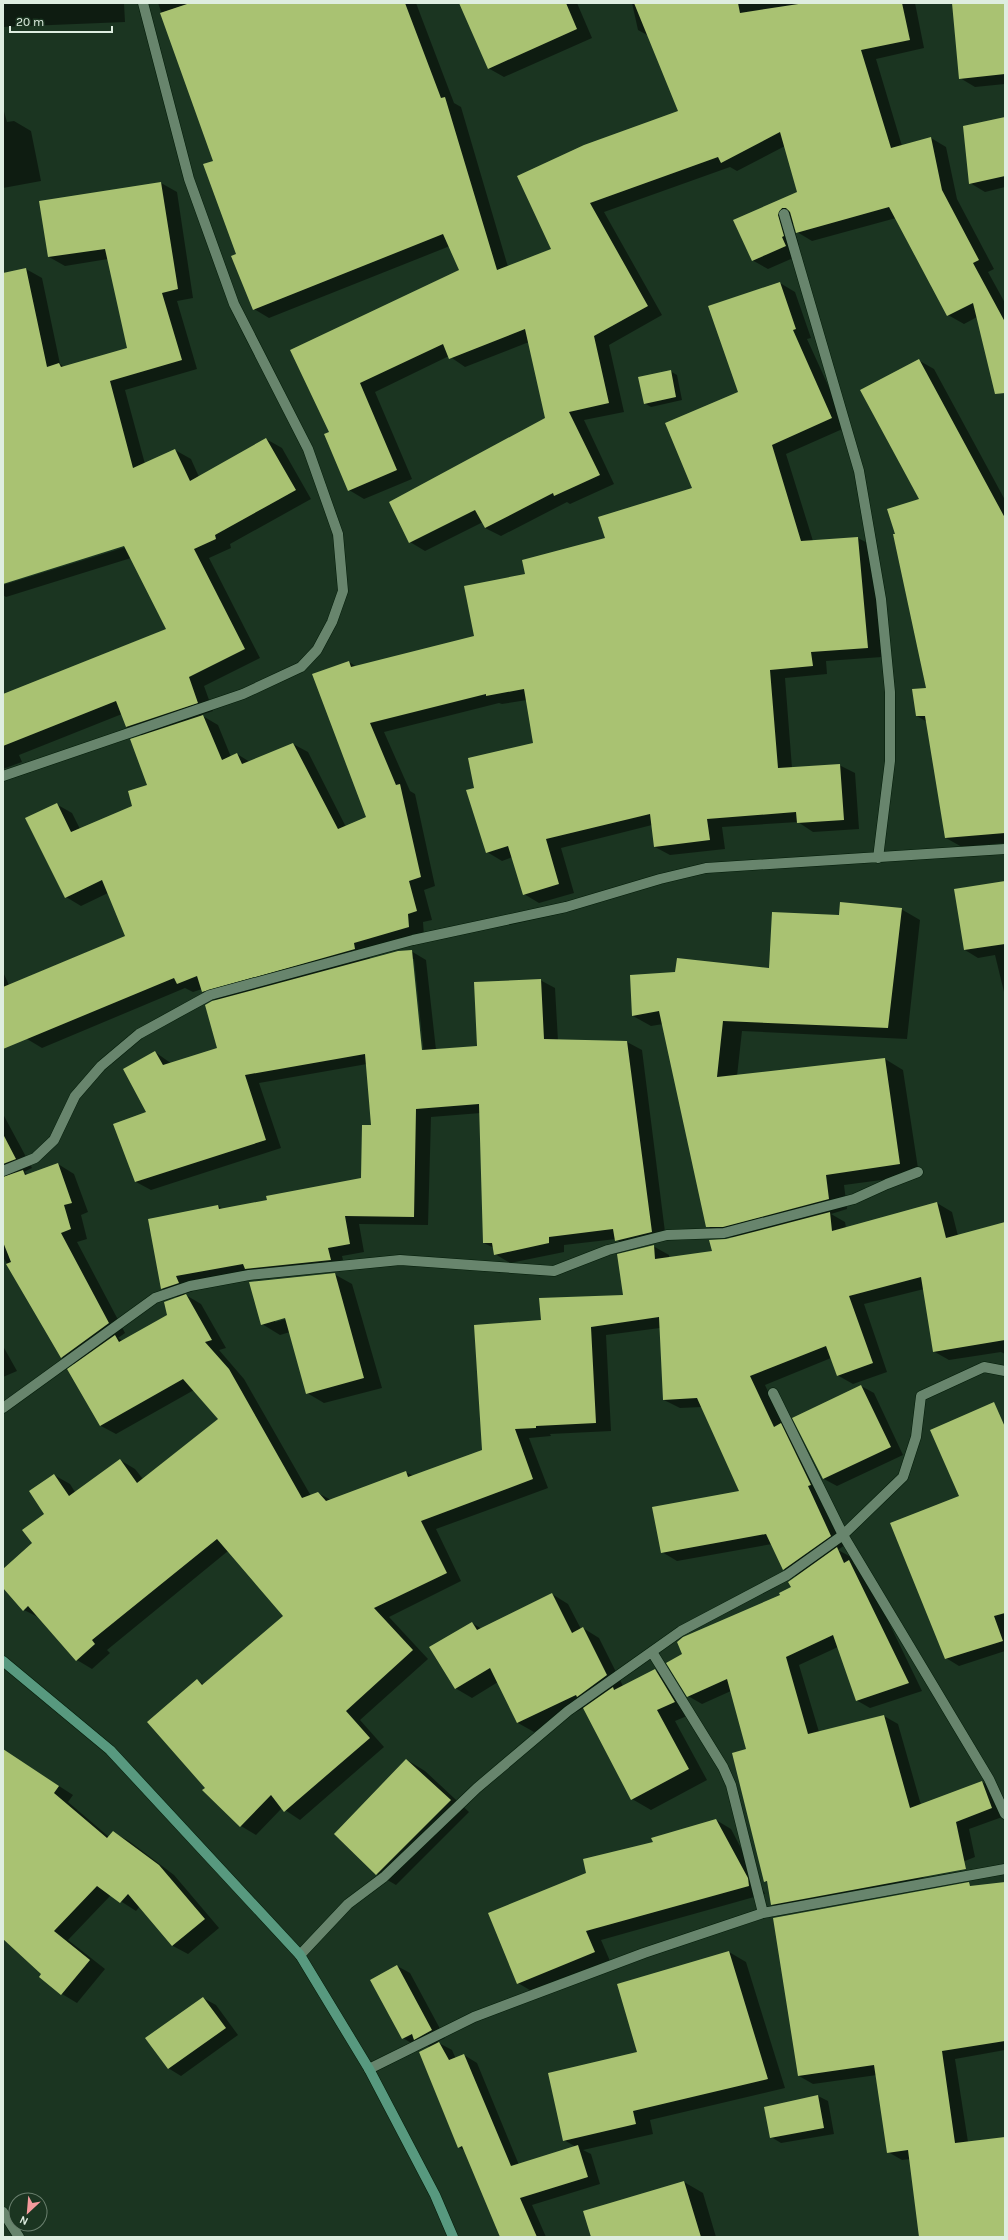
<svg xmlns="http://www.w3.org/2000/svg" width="1008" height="2240" viewBox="0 0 1008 2240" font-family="Karla,sans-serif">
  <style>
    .shadow { fill: #0007; fill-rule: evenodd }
    .building { fill: #a9c272 }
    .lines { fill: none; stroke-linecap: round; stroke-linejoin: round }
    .street-casing { stroke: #031c09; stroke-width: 11 }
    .secondary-casing { stroke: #031c09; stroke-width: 11 }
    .street { stroke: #68856d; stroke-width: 10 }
    .secondary { stroke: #58997f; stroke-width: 10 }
  </style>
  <rect width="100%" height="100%" fill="#1b3521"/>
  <path class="shadow" d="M3,3h121l1,19 -122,5z
    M158,3h258l38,100 7,4 47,160 44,-18 -34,-73 162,-64 -31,-76 -11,-6 -6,-27h283l9,45 -48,11 26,87 29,-8 15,9 11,52 37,70 -6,3 17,31v82l-28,-68 -13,7 -16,-9 -52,-97 -84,23 -15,-9 -3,-10 -1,3 6,20h-3l4,10 -32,14 -16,-9 -18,-39 64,-29 -13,-46 -48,25 -7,-4 -126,45 58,103 -53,30 15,67 -40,8 30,64 -44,20 -3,-2 -66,34 -16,-8 -2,-6 -58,29 -15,-9 136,-123 -17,-77 -64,25 -16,-11 -74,36 37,87 -48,20 -15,-9 -18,-57 -39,-82 168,-81 -10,-24 -181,72 -15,-9 -17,-54 -23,-94z
    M460,3h117l15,35 -88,39 -16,-9z
    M953,3h52v81l-30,3 -15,-9z
    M3,108l4,14 7,-1 17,10 10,50 -38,7z
    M1005,118v69l-20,5 -15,-9z
    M161,183l16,9 16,106 -16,3 20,68 -72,21 20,74 30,-14 16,9 8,18 67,-38 16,9 29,51 -81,45 1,4 -22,10 51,100 -56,28 9,25 -12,4 17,10 13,32 6,-3 13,8 43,-18 15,8 38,75 21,-9 -18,-156 8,5 119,-30 51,-62 79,-36 87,-50 47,-96 40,-110 15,9 16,46 -4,1 40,88 -61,27 27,87 45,-3 15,8 9,111 -56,4 1,13 -42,4 7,90 47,-3 16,8 4,56 -46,3 -15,-10 -76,5 3,22 -55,6 -15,-8 -3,-22 -91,23 13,45 -35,10 -15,-9 -11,-37 -11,4 -15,-9 -12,-64 59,-45 -7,-43 -25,4 -3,-1 -115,29 26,59 5,3 20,92 -11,4 8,30 -9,2 1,14 -55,16 1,7 41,-8 15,9 10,90 42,-3 62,-67 15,8 3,53 69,1 15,8 24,190 -35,9 -15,-10 -52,6v7l-54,11 -15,-9 -1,-6 -10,-5 -3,-130 -50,4 -3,108 -69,-1 5,28 -22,4 3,12 -155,16 3,7 -9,3 17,10 25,44 -7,2 25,29 67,117 7,-3 13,7 74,-28 9,4 70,-26 58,-129 82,-25 29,-50 16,9v3l44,-6 13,-12 9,-3h-9l-19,-11 -44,-202 -12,2 -18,-10 137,-47 70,-53 61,-7 19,11 -13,119 -165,-8 -5,45 148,-17 18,11 16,105 -75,10 3,24 -16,5 14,8 1,6 91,-25 15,9 6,24 47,-13v131l-4,-2 -52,8 -16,-9 -9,-62 -60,15 23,68 -34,12 -16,-9 -6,-17 -66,27 19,41 62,118 -8,6 13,7 3,7 9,5 59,122 -52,17 -14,-8 -18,-53 -39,18 20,67 65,-16 14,8 23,81 61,-23 14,8 9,26 -36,13 6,28 -96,38 -93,17 -14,-8 -3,-21 -4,-2 -17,-131 -17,-59 -29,13 -14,-8 94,-100 10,-8 5,-11 -13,-8 -12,-25 -95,17 -15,-9 79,-60 -39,-85 -22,1 -16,-8 -4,-72 -54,7 5,96 -61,3 1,2 -22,2 19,50 -112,41 25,52 -72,36 39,42 -68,61 24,27 -84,73 -18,-12 -26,27 -15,-9 -35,-38 -9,-108 7,5 81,-69 -57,-65 -121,99 3,3 -18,16 -15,-9 -37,-42 -16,-8 -21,-24v-15l31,-28 12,-29 8,-39 16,9 5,8 45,-32 15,9 8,10 76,-60 -25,-29 -78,44 -15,-8 -32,-56 6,-5 -13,-8 -59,-100v-143l29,54 -8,4 5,3 29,-11 16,10 14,38 -7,3 6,24 -10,3 48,91 -7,5 5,3 45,-26 11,-17 -17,-10 56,-82 5,3 45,-8 94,-22 10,-53 -5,-62 -108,19 22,65 -130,42 -15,-8 -22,-57 34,-13 7,-60 17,12 46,-15v-48l-16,-9v-3l-9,3 -8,-4 -143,60 -15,-9h-24v-67l6,13 117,-49 -18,-43 -27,13 -15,-9 -10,-93 16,9 8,16 54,-22 14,-21 -5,-50 -17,-9 -4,-13 -103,41 3,7 -19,7v-74l164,-66 -36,-71 -125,39 -3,-2v-10l126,-39 -1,-2 -125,39v-309l23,-5 16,9 18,86 4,3 64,-18 -20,-90 -43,7 -16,-9 -9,-55zM412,959h2l10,96h-2z
    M918,360l16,9 71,131v343l-43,4 -16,-9 -19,-116 -10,-6 11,-28 -8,-189z
    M670,371l7,4 5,25 -31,7 -7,-4z
    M1005,882v114l-10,-41 -17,3 -13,-8z
    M334,1274l18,10 30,104 -58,15 -17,-10 -17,-61 -10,3 -18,-11zM289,1316l1,2 -15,4v-2z
    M3,1346l14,25 -14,6z
    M861,1386l13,7 29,62 -66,31 -13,-7 -30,-61z
    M1005,1432v219l-46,15 -13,-8 14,-162z
    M552,1594l16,10 13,25 2,-1 16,10 24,48 32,-16 19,11 20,32 -19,8 32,59 -56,30 -19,-11 -48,-91 -50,24 -16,-9 -20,-41 -26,16 -17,-10 17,-65 10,6z
    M3,1750l70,45 -5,7 41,35 5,-4 15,8 45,34 45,53 -31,26 -15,-8 -33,-40 -4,5 -25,-16 -43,45 37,29 -28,34 -15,-9 -22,-17 3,-3 -40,-37z
    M407,1760l18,11 44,41 -73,73 -19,-11z
    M716,1820l15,9 34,65 -164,46 9,21 -77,31 -15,-9 70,-109 67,-32z
    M1005,1884v166l-50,9 13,83 37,-4v99h-85l-10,-78 -8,1 -14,-8 -11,-77 -64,9 -14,-8z
    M729,1952l17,10 39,126 -135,32 3,14 -70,16 8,4 9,30 -68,21 14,32h-45l-36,-86 -6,-4 -29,-100 -9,-4 -5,3 -13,-8 -6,-72 13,7 35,65 -8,4 15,8 4,9 8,-4 13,8 42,102 57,-18 -12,-7 74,-87z
    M203,1998l13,7 22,30 -57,41 -13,-8z
    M818,2096l10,5 6,33 -53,9 -10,-6 -6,-29z
    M684,2182l19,11 13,44h-124z"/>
  <path class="building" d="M190,3h215l36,95 4,-1 52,173 54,-21 -34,-73 67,-31 94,-34 -44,-108h104l2,10 65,-10h97l8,37 -49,10 30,98 40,-11 11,53 37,70 -6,3 32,59v71l-10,1 -22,-91 -26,13 -58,-109 -93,26 -6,-21 -4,-4h-4l-4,7 6,21 -2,1 4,9 -34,15 -19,-41 64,-28 -17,-60 -59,31 -3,-6 -128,46 58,103 -54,30 15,67 -40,9 31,63 -46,21 -1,-3 -68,35 -10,-18 -66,33 -20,-41 156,-84 -20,-89 -76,30 -6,-15 -83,39 37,87 -49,21 -24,-57 5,-2 -39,-82 169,-80 -16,-36 -190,76 -22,-54 5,-2 -33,-90 10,-3 -53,-148z
    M459,3h107l11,26 -89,40z
    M952,3h53v71l-46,5z
    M1005,117v59l-36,8 -6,-58z
    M161,182l17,107 -16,4 20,67 -72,21 23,87 42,-19 15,32 76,-43 30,52 -81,45 1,4 -22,10 51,100 -56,28 9,26 -72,24 -10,-26 -113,45v-52l163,-65 -42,-83 -121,38v-311l23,-5 21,99 12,-4 2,4 66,-19 -22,-99 -57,8 -9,-56z
    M780,282l16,47 -3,1 39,88 -60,27 29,96 57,-4 10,111 -57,4 2,14 -43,4 8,98 62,-4 4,56 -47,3 -1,-11 -89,7 3,21 -56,7 -4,-33 -104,25 13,45 -36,11 -15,-49 -22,7 -20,-63 8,-2 -6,-30 65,-15 -9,-54 -38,7v-2l-116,29 26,62 4,-1 21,93 -12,4 8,30 -9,3 1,13 -55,16 1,6 -153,43 -5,-16 -20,8 -3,-6 -171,71v-62l122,-51 -23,-56 -37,18 -40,-80 32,-15 14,29 61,-26 -4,-15 19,-6 -17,-46 73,-24 19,45 15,-7 5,11 51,-21 45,86 28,-12 -54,-143 37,-13 2,6 123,-31 -10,-50 61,-12 -3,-14 83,-22 -7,-21 94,-29 -27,-65 73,-31 -30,-86z
    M919,359l86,159v315l-60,5 -20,-122h-9l-4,-27 14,-1 -33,-154h2l-8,-25 32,-10 -59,-109z
    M671,370l5,27 -32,7 -6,-27z
    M1005,881v63l-41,6 -10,-61z
    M840,902l62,6 -14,120 -165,-7 -6,56 168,-19 15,106 -74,11 3,24 -106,28h-17l-47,-216 -27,5 -2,-41 45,-3 2,-14 92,10 3,-56 67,3z
    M412,950l10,100 55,-4 -3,-64 67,-3 3,60 83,2 25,191 -37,9 -2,-12 -64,8v6l-55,12 -2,-12h-9l-4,-139 -63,5 -2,108 -69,-1 5,28 -22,4 3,12 -86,9 -2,-5 -67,12 3,7 -18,6 -13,-70 70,-14 1,4 48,-9 -1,-4 95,-18 1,-53h9l-6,-71 -120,21 21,65 -131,42 -22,-58 33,-12 -23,-43 32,-18 8,14 54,-17 -12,-43 7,-4 186,-50z
    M3,1134l13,25 -13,5z
    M58,1163l14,40 -8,2 7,24 -10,4 48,90 -48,35 -55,-94 5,-2 -8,-20v-65l20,-7 2,5z
    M937,1202l9,36 59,-16v118l-72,12 -12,-75 -72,19 24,67 -36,13 -11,-30 -76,30 24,51 7,-4 30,62 -3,1 23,50 -48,34 -17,-36 -105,19 -9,-46 87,-16 -42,-93 -34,2 -4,-83 -68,10 5,96 -60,3v2l-21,1 18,50 -112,42 26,52 -73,35 39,42 -67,61 24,27 -86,74 -13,-17 -31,32 -38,-37 3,-2 -58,-66 50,-43 5,6 81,-69 -66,-77 -125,101 3,4 -19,17 -48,-55 -5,5 -20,-23v-19l29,-26 -10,-13 22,-16 -15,-23 25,-17 15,22 51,-37 17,24 81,-64 -35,-40 -83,47 -33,-57 48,-34 4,7 48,-27 -3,-13 22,-8 26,46 -7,2 24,27 73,129 16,-6 8,9 80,-30 2,6 74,-27 -8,-125 67,-5 -2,-22 84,-3 -6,-41 37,-9 1,14 57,-8 -3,-11 17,-1 104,-27 2,19z
    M335,1273l29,105 -58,16 -21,-76 -24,7 -12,-43z
    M861,1385l30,62 -68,32 -31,-61z
    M994,1402l11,25v186l-11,3 9,25 -58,18 -55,-136 69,-27 -29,-66z
    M837,1547l7,16 5,-3 60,123 -53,18 -23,-66 -47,22 22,77 76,-19 26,93 72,-27 10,27 -36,14 10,47 -195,36 -4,-24 -3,1 -32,-129 14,-4 -19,-70 -40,18 -21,-34 16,-9 -5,-12 6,-5 97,-42 -1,-2 12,-6 -3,-5z
    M552,1593l20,40 11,-6 24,48 -30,22 -1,-2 -59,28 -27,-55 -35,21 -26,-42 43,-25 5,8z
    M655,1669l20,33 -18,8 32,59 -58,31 -48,-92 30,-21 1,3z
    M3,1749l56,37 -5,7 53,45 6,-7 46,34 46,54 -33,27 -44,-52 -8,9 -23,-17 -43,45 36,29 -29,35 -22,-18 2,-3 -38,-35z
    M406,1759l45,41 -75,75 -42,-41z
    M716,1819l32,59 1,8 -163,45 9,21 -78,32 -29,-71 98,-40 -3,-14 70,-17 -2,-4z
    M969,1882l1,4 35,-4v159l-63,10 13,92 50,-6v100h-86l-11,-87 -21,3 -13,-88 -76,11 -25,-158z
    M729,1951l39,128 -135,32 3,13 -73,17 -15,-68 89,-21 -20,-68z
    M397,1965l35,65 -18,10 -2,-6 -10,5 -32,-59z
    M203,1997l23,31 -58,41 -23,-31z
    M439,2042l10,18 15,-6 47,112 67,-21 10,32 -68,21 17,39h-37l-38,-91 -4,2 -39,-96z
    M818,2095l6,33 -54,10 -6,-31z
    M684,2181l17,56h-110l-8,-26z"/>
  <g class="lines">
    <g class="street-casing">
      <path id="street" d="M784,214l75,257 22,128 9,93v69l-12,97
        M3,776l240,-82 58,-27 16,-17 15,-28 11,-31 -5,-57 -30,-85 -74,-145 -45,-125 -46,-176
        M3,1171l32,-13 19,-18 21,-44 26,-30 38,-32 71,-39 203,-55 153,-33 94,-28 46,-11 299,-19
        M773,1393l70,142 146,244 16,35
        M3,1408l152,-110 35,-12 59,-11 151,-15 154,11 54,-21 59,-15 57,-2 130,-34 33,-15 31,-12
        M652,1652l71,115 8,18 32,128
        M300,1955l48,-51 36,-27 93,-89 91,-77 113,-80 106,-56 56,-40 60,-58 13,-40 5,-41 63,-29 21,4
        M369,2069l105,-52 170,-64 119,-40 242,-44
        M3,2212l16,25"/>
    </g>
    <g class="secondary-casing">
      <path id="secondary" d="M3,1661l107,89 190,205 69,114 66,126 18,42"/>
    </g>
    <use href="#street" class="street"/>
    <use href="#secondary" class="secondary"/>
  </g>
  <rect width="1008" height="2240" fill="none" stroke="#deede0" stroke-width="8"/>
  <g transform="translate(28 2212) rotate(206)"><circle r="19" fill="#1b3521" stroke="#697f6d"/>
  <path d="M0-3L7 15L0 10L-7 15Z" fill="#f59b9d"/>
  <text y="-6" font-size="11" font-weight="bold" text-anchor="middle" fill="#deede0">N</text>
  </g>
  <path d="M10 26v6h102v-6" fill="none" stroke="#deede0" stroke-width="2"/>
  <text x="16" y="26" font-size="12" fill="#deede0" stroke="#1b3521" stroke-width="3" paint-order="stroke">20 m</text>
</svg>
